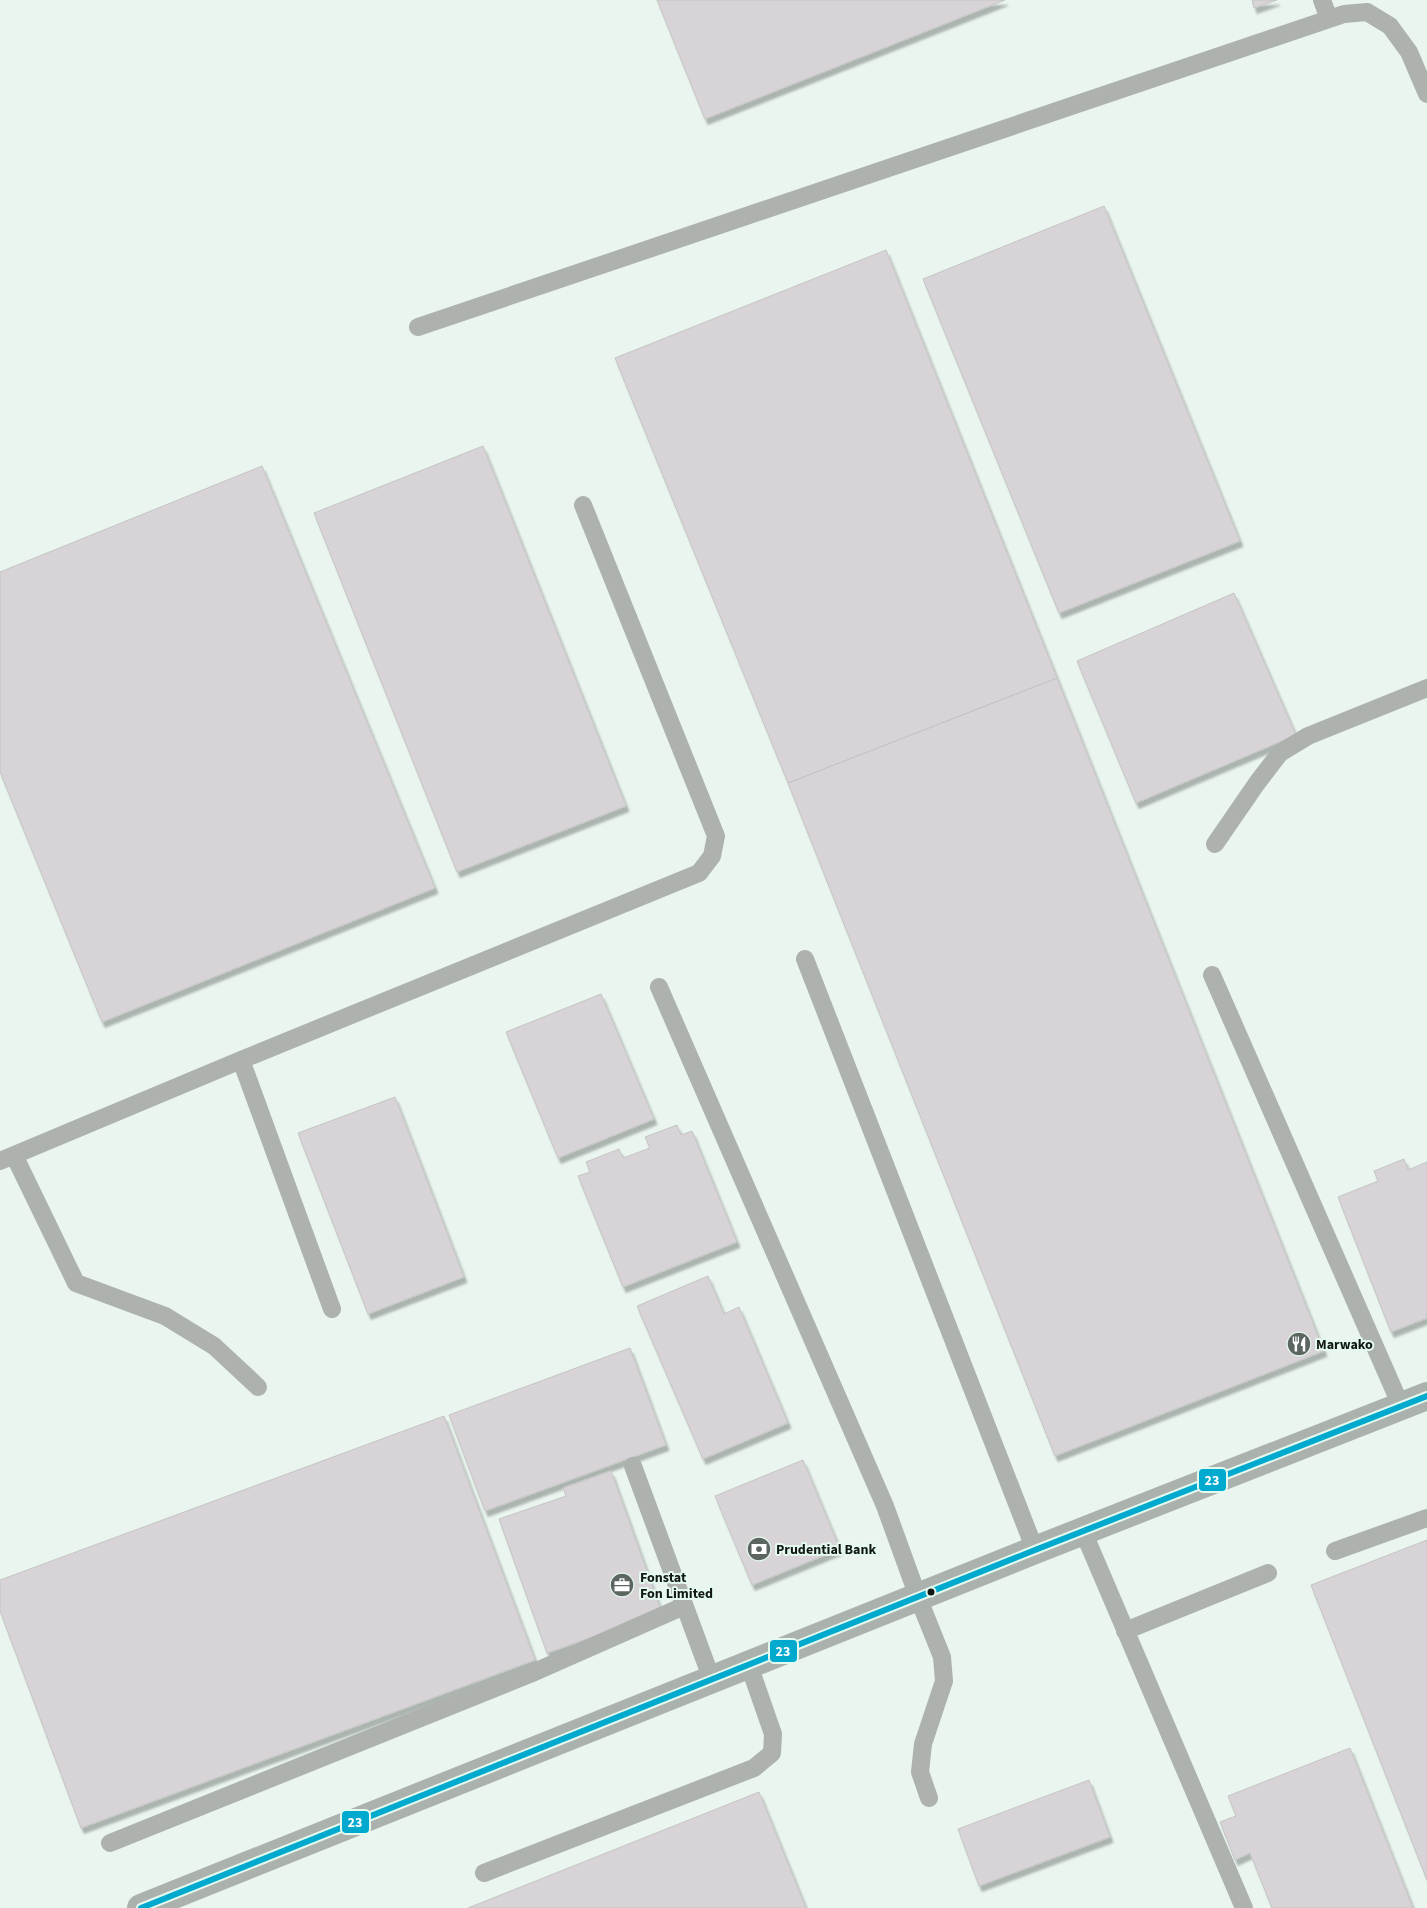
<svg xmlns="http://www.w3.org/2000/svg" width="1427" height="1908" viewBox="0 0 1427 1908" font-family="'Source Sans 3',sans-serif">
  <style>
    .building { fill: #d8d3d6; stroke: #c4c5c4; filter: url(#shadow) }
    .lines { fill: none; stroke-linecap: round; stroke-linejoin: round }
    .lane { stroke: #aeb2af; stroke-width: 18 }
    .secondary { stroke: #abb2ae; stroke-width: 28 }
    .bus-1-casing { stroke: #e5faef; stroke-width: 10 }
    .bus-1 { stroke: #00a9ce; stroke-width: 6 }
    .bus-dot { fill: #111815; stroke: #e5faef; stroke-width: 2 }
    .labels { text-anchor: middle; stroke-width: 4; stroke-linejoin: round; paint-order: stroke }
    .poi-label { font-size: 14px; font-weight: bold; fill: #111815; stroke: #e5faef; text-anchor: start }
    .line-badge { stroke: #e5faef; stroke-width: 2 }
    .badge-label { font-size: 14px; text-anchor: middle; font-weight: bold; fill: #fff }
  </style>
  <defs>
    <filter id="shadow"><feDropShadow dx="3" dy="5.5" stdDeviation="1" flood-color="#0004"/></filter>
  </defs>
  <rect width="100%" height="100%" fill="#eaf5ef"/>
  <path class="building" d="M657,0h348l-300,119z
    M1252,0h25l-23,8z
    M1104,206l136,335 -181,72 -136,-334z
    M886,250l171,428 -269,105 -173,-425z
    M483,446l143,360 -169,66 -143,-359z
    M262,466l173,422 -333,134 -102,-250v-200z
    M1234,593l62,142 -160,68 -59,-142z
    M1057,678l267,673 -269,105 -267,-673z
    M601,994l53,125 -96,39 -52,-126z
    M395,1097l69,180 -96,37 -70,-181z
    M677,1125l4,10 11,-4 45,111 -114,45 -45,-111 12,-4 -4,-10 33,-13 4,9 27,-10 -5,-11z
    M1404,1159l4,11 19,-8v156l-36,14 -53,-135 40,-16 -4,-10z
    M708,1276l16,38 15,-7 49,116 -85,36 -66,-153z
    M630,1348l36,97 -181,66 -36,-96z
    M444,1416l91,244 -454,168 -81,-217v-31z
    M803,1460l37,89 -88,36 -37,-89z
    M611,1471l51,142 -115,40 -48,-134 67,-23 -3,-8z
    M1427,1540v340l-116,-295z
    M1350,1748l63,160h-141l-22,-55 -15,7 -15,-38 16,-6 -8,-20z
    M1089,1780l21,57 -131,49 -21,-57z
    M759,1792l47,116h-338z"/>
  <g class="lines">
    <path class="lane" d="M1322,0l7,19
      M418,327l926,-313 23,-2 23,14 19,26 18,42
      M1215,844l42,-61 23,-30 28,-17 119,-48
      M805,959l230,591
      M1212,975l189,431
      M659,987l226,519 33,91 24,60 2,24 -21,63 -3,28 9,26
      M241,1060l91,249
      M14,1155l62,128 89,33 49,30 44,41
      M0,1161l241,-101 458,-187 13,-17 4,-20 -133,-331
      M633,1466l79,214
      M1083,1531l161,377
      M1335,1551l92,-33
      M1125,1631l143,-58
      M110,1843l420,-169 154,-68
      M484,1873l270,-105 18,-15 1,-19 -24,-69"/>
    <path class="secondary" d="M141,1908l894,-358 392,-154"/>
    <g class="bus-1-casing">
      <path id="bus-1" d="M141,1908l894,-358 392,-154"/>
    </g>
    <use href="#bus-1" class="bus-1"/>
  </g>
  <defs>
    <g id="restaurant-disc" transform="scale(1.25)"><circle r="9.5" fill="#5d6561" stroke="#e5faef"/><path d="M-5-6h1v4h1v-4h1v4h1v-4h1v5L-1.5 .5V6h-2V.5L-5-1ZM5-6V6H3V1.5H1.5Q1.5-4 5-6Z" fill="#fff"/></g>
    <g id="bank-disc" transform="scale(1.25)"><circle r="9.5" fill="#5d6561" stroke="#e5faef"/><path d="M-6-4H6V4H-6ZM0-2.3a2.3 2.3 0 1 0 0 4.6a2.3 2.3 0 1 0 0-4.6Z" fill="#fff"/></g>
    <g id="office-disc" transform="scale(1.25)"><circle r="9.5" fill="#5d6561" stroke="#e5faef"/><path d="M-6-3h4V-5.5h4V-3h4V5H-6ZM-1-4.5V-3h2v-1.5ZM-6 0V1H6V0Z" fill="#fff"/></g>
  </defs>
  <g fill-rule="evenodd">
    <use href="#restaurant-disc" x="1299" y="1344"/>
    <use href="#bank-disc" x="759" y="1549"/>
    <use href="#office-disc" x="622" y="1585"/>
  </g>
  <circle class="bus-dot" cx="931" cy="1592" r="4.5"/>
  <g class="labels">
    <g class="poi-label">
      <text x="1316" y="1349">Marwako</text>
      <text x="776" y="1554">Prudential Bank</text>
      <text x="640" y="1582">Fonstat<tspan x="640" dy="16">Fon Limited</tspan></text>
    </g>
  </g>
  <g class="line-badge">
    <rect x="1198" y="1468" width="29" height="24" rx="5" fill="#00a9ce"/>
    <rect x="769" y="1639" width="29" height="24" rx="5" fill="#00a9ce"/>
    <rect x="341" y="1810" width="29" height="24" rx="5" fill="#00a9ce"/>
  </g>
  <g class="badge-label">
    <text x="1212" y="1485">23</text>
    <text x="783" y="1656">23</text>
    <text x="355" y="1827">23</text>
  </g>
</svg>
